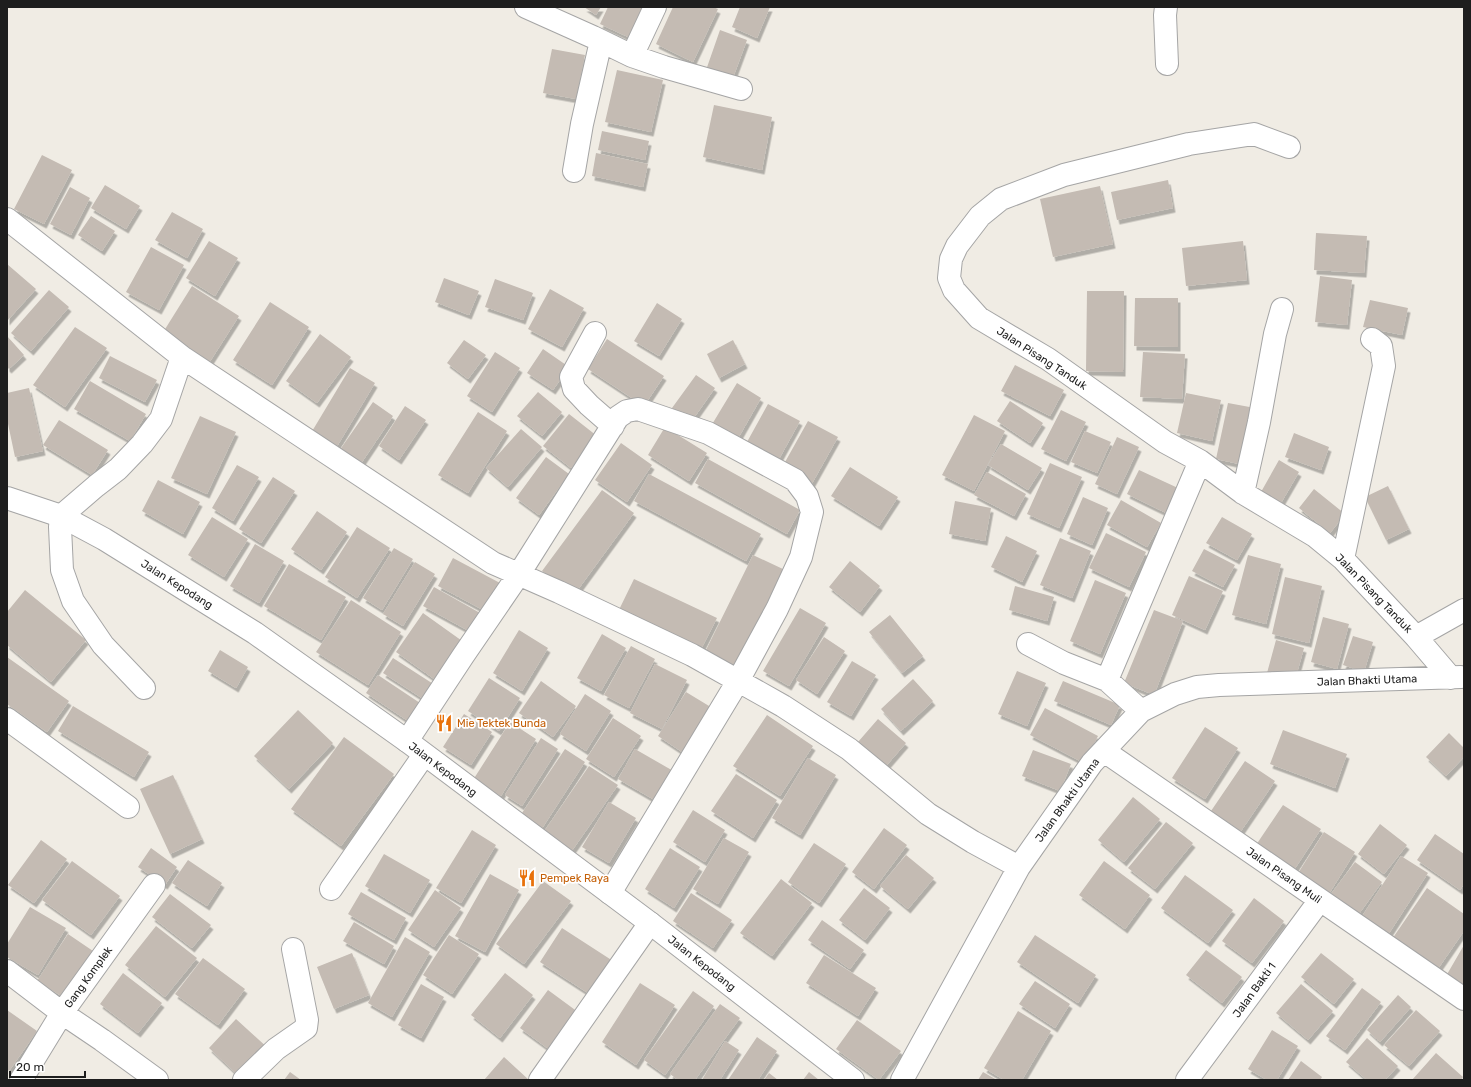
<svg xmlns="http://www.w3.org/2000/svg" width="1471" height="1087" viewBox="0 0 1471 1087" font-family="Rubik,sans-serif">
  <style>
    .building { fill: #c4bbb3; filter: url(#shadow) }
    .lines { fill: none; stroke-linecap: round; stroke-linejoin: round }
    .minor-casing { stroke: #a5a5a5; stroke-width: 24 }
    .tertiary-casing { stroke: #a5a5a5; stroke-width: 24 }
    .minor { stroke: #fff; stroke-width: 22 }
    .tertiary { stroke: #fff; stroke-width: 22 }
    .labels { text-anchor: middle; stroke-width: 3.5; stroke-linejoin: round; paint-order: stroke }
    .street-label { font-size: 11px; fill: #1e1e1e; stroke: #fff }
    .food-label { font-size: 11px; fill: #c56008; stroke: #fff; text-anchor: start }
  </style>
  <defs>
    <filter id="shadow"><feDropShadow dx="2.5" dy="4.5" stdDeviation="0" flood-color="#0004"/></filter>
  </defs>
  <rect width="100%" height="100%" fill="#f0ece4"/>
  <path class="building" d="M584,7h17l-5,8z
    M608,7h35l-15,30 -28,-13z
    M673,7h40l5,2 -25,53 -37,-18z
    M740,7h30l-13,31 -25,-11z
    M720,30l27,10 -16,43 -26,-10z
    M552,49l33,6 -9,44 -33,-6z
    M617,70l46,10 -12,52 -46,-10z
    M714,105l58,12 -10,53 -59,-13z
    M602,131l47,10 -4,19 -47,-10z
    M596,153l52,11 -5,23 -51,-11z
    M42,155l30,15 -28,54 -30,-15z
    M1168,180l5,28 -56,12 -6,-28z
    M105,185l35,21 -14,23 -35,-21z
    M1100,186l13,58 -60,13 -13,-58z
    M70,187l20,11 -19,37 -21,-11z
    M172,212l31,17 -16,29 -32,-18z
    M91,216l24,15 -13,20 -24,-16z
    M1316,233l51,3 -3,37 -50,-3z
    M209,241l29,17 -23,38 -29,-18z
    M1243,241l4,39 -61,6 -4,-38z
    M151,247l33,18 -25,45 -33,-18z
    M7,264l29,25 -29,32z
    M1320,276l32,4 -5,45 -32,-3z
    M444,278l35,13 -10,24 -34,-13z
    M495,279l38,14 -10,27 -38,-13z
    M192,286l47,30 -30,47 -47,-29z
    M550,289l34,19 -22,39 -34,-18z
    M49,290l20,17 -38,44 -20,-18z
    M1087,291h37l-1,81 -37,-1z
    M1135,298h43v49l-44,-1z
    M1370,300l38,8 -6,27 -39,-8z
    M270,302l39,25 -37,58 -39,-25z
    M657,303l25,16 -23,37 -25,-15z
    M75,327l32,21 -42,59 -32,-22z
    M320,334l31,23 -34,46 -31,-22z
    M7,336l17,19 -15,14 -2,-2z
    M607,339l57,37 -20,30 -56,-37z
    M464,340l22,15 -18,24 -21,-16z
    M733,340l12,24 -26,14 -12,-24z
    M543,349l26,18 -16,23 -26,-17z
    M495,352l25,16 -28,44 -25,-16z
    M1143,352l42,2 -3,45 -42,-2z
    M110,356l47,24 -12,22 -46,-24z
    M1015,365l49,25 -14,26 -49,-25z
    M350,368l25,15 -42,70 -25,-15z
    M696,375l19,13 -24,34 -19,-14z
    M90,381l56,33 -16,27 -56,-32z
    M737,383l24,15 -25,44 -25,-16z
    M29,388l14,63 -28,6 -8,-38v-26z
    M538,392l24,20 -20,24 -25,-20z
    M1186,393l35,7 -9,41 -35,-8z
    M1010,401l33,22 -13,20 -33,-22z
    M373,402l20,14 -35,52 -21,-14z
    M1228,403l27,5 -11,57 -28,-6z
    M768,404l32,17 -21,38 -32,-17z
    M405,406l21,14 -27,40 -20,-14z
    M1061,410l25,12 -20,39 -25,-12z
    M478,412l29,19 -39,62 -30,-18z
    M569,414l28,22 -26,32 -28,-22z
    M974,415l31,16 -31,60 -32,-16z
    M200,416l36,16 -29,62 -36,-16z
    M59,420l49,30 -16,25 -49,-30z
    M808,421l30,16 -28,50 -30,-16z
    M665,427l42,26 -18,28 -41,-26z
    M521,429l21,18 -34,40 -22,-19z
    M1085,431l26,11 -14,31 -26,-11z
    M1294,433l35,14 -8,23 -36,-13z
    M1117,437l22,10 -22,47 -22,-10z
    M621,443l31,22 -25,37 -32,-22z
    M1001,444l41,24 -14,22 -40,-25z
    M546,457l23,17 -30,41 -23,-17z
    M708,459l92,51 -13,24 -92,-51z
    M1279,460l20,12 -18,31 -20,-11z
    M1050,463l32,14 -23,51 -32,-14z
    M237,465l22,12 -26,44 -21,-13z
    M850,467l48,30 -19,29 -48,-30z
    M1139,470l39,18 -12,25 -39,-19z
    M987,472l39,22 -12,22 -40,-21z
    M649,474l112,60 -15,27 -112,-60z
    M273,477l22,14 -34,52 -22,-14z
    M158,480l42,22 -17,32 -41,-23z
    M1388,486l21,43 -23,11 -21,-43z
    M1314,489l31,25 -15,19 -31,-25z
    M602,490l32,23 -60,82 -32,-24z
    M1083,497l25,11 -16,37 -25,-11z
    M1121,500l40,23 -14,24 -40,-22z
    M955,501l36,7 -6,33 -36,-7z
    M317,511l30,21 -26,38 -30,-21z
    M212,517l36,22 -24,38 -36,-22z
    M1222,517l30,17 -15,26 -31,-17z
    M357,527l33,21 -33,50 -32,-21z
    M1106,533l40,19 -17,35 -40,-19z
    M1006,536l31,15 -15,31 -31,-15z
    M1060,538l31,13 -19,47 -32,-13z
    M255,544l29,17 -25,42 -29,-17z
    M394,548l19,11 -31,51 -19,-12z
    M1204,549l31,16 -12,22 -31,-16z
    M753,555l32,15 -48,98 -32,-16z
    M1248,555l33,9 -15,60 -34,-9z
    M453,558l47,25 -15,28 -47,-25z
    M850,561l30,25 -20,26 -31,-25z
    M415,562l20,12 -32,52 -20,-12z
    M289,564l57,33 -25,43 -57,-34z
    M1189,576l34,15 -18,39 -33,-15z
    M1285,577l37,9 -13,57 -37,-9z
    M634,579l83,39 -20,39 -82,-39z
    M1095,580l31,13 -26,61 -30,-13z
    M1015,586l39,11 -7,24 -38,-11z
    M434,587l46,26 -11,18 -46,-25z
    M25,590l61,50 -35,42 -44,-37v-33z
    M351,600l50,32 -33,53 -52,-33z
    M800,608l26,15 -37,63 -26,-15z
    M1154,610l29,11 -29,74 -30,-12z
    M423,613l42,30 -28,38 -41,-29z
    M890,615l33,41 -21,17 -33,-41z
    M1323,617l26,7 -12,45 -26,-7z
    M519,630l29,18 -26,43 -29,-18z
    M602,634l24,14 -25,43 -24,-13z
    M1353,636l20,6 -9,30 -21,-7z
    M824,637l21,14 -28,43 -21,-14z
    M1276,640l28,8 -9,32 -28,-7z
    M631,646l24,13 -26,49 -25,-13z
    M220,650l28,17 -12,21 -28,-17z
    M7,657l62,44 -22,31 -40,-28z
    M393,658l45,29 -10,15 -45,-29z
    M852,661l24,14 -25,41 -24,-14z
    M655,664l32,16 -25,49 -32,-16z
    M1017,671l29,12 -19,43 -29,-12z
    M378,675l45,30 -12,18 -45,-30z
    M489,678l31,20 -21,33 -31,-20z
    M913,679l20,22 -32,30 -20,-22z
    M541,681l35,25 -23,31 -34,-24z
    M1063,681l57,24 -9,20 -57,-24z
    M686,692l28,17 -29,45 -27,-18z
    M585,694l26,17 -25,40 -26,-17z
    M73,706l76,46 -15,25 -76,-46z
    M1045,708l53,28 -14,27 -54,-28z
    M298,710l35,33 -44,46 -35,-33z
    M464,714l28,18 -21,33 -28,-18z
    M767,715l46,31 -33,50 -47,-30z
    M613,718l28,18 -27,41 -28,-18z
    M878,719l28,24 -20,23 -28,-24z
    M510,722l26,17 -35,57 -28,-16z
    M1205,727l33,21 -33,51 -33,-21z
    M1283,730l64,24 -12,34 -65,-24z
    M1449,733l15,15v9l-18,19 -20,-19z
    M344,737l50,37 -53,72 -50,-37z
    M541,738l17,11 -36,57 -17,-11z
    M565,749l20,13 -44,68 -21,-14z
    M635,749l40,23 -17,30 -40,-23z
    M1033,750l38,14 -11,27 -38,-15z
    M808,758l28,17 -36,60 -28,-17z
    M1245,761l30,20 -34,50 -30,-20z
    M589,766l29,19 -47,67 -28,-19z
    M736,774l41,26 -24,38 -42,-27z
    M173,775l29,64 -32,15 -30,-65z
    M1133,797l27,22 -36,43 -26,-22z
    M609,802l27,16 -27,45 -27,-16z
    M1283,805l38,24 -29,44 -38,-25z
    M693,810l32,20 -20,32 -32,-20z
    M1166,822l27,21 -38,46 -27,-21z
    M1380,824l27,21 -23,29 -26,-20z
    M884,828l23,17 -33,44 -22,-17z
    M472,830l24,15 -35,58 -25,-15z
    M1324,832l31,20 -28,45 -32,-19z
    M1435,834l29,20v30l-4,6 -43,-30z
    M724,838l25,14 -31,52 -25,-15z
    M41,840l26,19 -33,44 -26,-18z
    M814,843l32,21 -27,39 -31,-21z
    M151,848l26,19 -12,18 -27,-18z
    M670,848l30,19 -26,41 -29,-19z
    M384,854l46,26 -20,33 -45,-27z
    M906,855l28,23 -26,31 -28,-23z
    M1401,856l27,17 -42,65 -27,-17z
    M188,860l34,23 -15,23 -35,-23z
    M72,861l48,35 -29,39 -49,-35z
    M1104,861l46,34 -25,34 -46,-34z
    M1355,862l27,20 -26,36 -28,-20z
    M490,874l29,16 -34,62 -30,-16z
    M1185,875l48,35 -25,33 -47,-35z
    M781,879l31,24 -40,53 -32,-23z
    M543,881l28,20 -47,63 -28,-20z
    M864,888l26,20 -25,32 -26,-20z
    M1427,888l37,26v17l-31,45 -45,-31z
    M435,890l26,18 -27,39 -26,-17z
    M361,892l45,26 -12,22 -46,-26z
    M691,893l41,27 -19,28 -40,-27z
    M170,894l41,31 -19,23 -40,-31z
    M1254,898l30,23 -32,42 -30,-22z
    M30,907l36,21 -28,47 -31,-18v-13z
    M822,920l42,30 -14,19 -42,-29z
    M354,922l40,24 -10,18 -41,-23z
    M156,926l41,32 -32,39 -40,-32z
    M562,928l51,33 -22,34 -51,-33z
    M68,934l25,17 -30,46 -26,-16z
    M449,935l30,19 -27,40 -29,-19z
    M1035,935l61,40 -18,28 -61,-41z
    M405,937l25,15 -38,65 -24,-14z
    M1464,945v50l-22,-12z
    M1206,950l36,27 -20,26 -36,-28z
    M352,953l17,42 -35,14 -17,-42z
    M1321,953l33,26 -20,25 -33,-27z
    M824,955l52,33 -18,28 -52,-33z
    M203,958l42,31 -27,36 -43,-31z
    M123,973l39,30 -24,30 -38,-29z
    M505,973l28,22 -33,43 -29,-23z
    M1035,981l35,23 -15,24 -36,-24z
    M640,983l35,22 -39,60 -34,-23z
    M421,984l23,13 -23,41 -23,-13z
    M1301,984l32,27 -25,29 -32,-27z
    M1362,988l19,14 -36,48 -19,-14z
    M548,990l34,25 -28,38 -34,-25z
    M693,991l21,15 -49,69 -21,-15z
    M1398,995l13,12 -31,35 -13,-12z
    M720,1004l20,14 -45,62h-17l-8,-6z
    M7,1010l30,21 -28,40 -2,-2z
    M1416,1010l24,21 -31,35 -25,-21z
    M1018,1011l33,20 -29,49h-18l-20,-12z
    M236,1019l33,30 -28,29 -32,-30z
    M857,1020l44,31 -22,29 -43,-31z
    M1272,1030l26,16 -21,34h-10l-19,-11z
    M757,1037l20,14 -19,29h-30z
    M1367,1038l31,28 -13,14h-18l-21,-18z
    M725,1041l14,9 -19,30h-18z
    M1436,1053l27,24 -2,3h-49z
    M504,1057l25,23h-45z
    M1301,1061l21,16 -2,3h-32z
    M290,1072l11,8h-17z
    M809,1072l10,8h-16z
    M983,1072l14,8h-19z
    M769,1073l9,7h-14z"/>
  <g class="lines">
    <g class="minor-casing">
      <path id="minor" d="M526,7l67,30 39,19 32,11 77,22
        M1166,7l-1,8 2,49
        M632,56l23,-49
        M1289,147l-35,-13 -65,10 -125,31 -63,24 -21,17 -23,30 -6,13 -2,19 5,12 25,28 69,41 117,83 35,19 43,32 72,43 28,23 73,78 35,41
        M574,171l8,-47 19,-83
        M7,219l175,138 311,206 66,29 133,63 91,51 66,43 79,65 45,28 46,25
        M595,333l-24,44 3,12 15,16 24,21
        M1243,493l16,-71 16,-88 7,-25
        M1343,559l41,-193 -3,-20 -9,-7
        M1416,637l48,-27
        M1028,644l36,19 43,17 34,31
        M1107,680l93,-219
        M144,688l-41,-43 -30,-44 -11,-31 -2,-43 1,-11 35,-30 22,-17 24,-25 19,-25 21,-62
        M7,719l121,88
        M407,741l56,-85 56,-82 99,-157 9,-6 11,-2 70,24 87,47 12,16 5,16 -11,45 -24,52 -39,72 -128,212
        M1104,751l360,248
        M154,885l-92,128 40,27 55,40
        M331,889l93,-134
        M7,971l55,42 -41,67
        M244,1080l32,-31 30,-21 1,-8 -14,-71
        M540,1080l110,-157
        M902,1080l117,-213 73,-104 49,-52 34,-17 22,-7 22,-2 242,-8
        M1187,1080l133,-180"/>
    </g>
    <g class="tertiary-casing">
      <path id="tertiary" d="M7,498l54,18 43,23 151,94 152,108 243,182 203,157"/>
    </g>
    <use href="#minor" class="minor"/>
    <use href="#tertiary" class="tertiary"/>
  </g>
  <defs>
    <g id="restaurant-bare" transform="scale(1.38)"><path d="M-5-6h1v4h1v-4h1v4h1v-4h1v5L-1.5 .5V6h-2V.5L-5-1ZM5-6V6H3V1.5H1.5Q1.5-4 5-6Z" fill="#e8710a" stroke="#fff" stroke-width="2.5" paint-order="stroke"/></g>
  </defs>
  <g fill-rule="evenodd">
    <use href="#restaurant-bare" x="444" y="723"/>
    <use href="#restaurant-bare" x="527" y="878"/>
  </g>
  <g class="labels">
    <g class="street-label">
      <text transform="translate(1042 358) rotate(33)" y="4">Jalan Pisang Tanduk</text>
      <text transform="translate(177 584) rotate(32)" y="4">Jalan Kepodang</text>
      <text transform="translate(1374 593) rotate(46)" y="4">Jalan Pisang Tanduk</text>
      <text transform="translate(1367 680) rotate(-2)" y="4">Jalan Bhakti Utama</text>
      <text transform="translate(443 769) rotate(37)" y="4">Jalan Kepodang</text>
      <text transform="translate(1067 800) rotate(-54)" y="4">Jalan Bhakti Utama</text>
      <text transform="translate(1284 875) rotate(35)" y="4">Jalan Pisang Muli</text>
      <text transform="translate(702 963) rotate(38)" y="4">Jalan Kepodang</text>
      <text transform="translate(88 977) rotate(-54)" y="4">Gang Komplek</text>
      <text transform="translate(1254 990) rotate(-54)" y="4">Jalan Bakti 1</text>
    </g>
    <g class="food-label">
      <text x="457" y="727">Mie Tektek Bunda</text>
      <text x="540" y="882">Pempek Raya</text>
    </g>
  </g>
  <rect width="1471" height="1087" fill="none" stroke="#1e1e1e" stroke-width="16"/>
  <path d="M10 1071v6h75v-6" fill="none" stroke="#1e1e1e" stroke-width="2"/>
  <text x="16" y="1071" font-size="12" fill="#1e1e1e" stroke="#ffffff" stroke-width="3" paint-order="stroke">20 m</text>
</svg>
